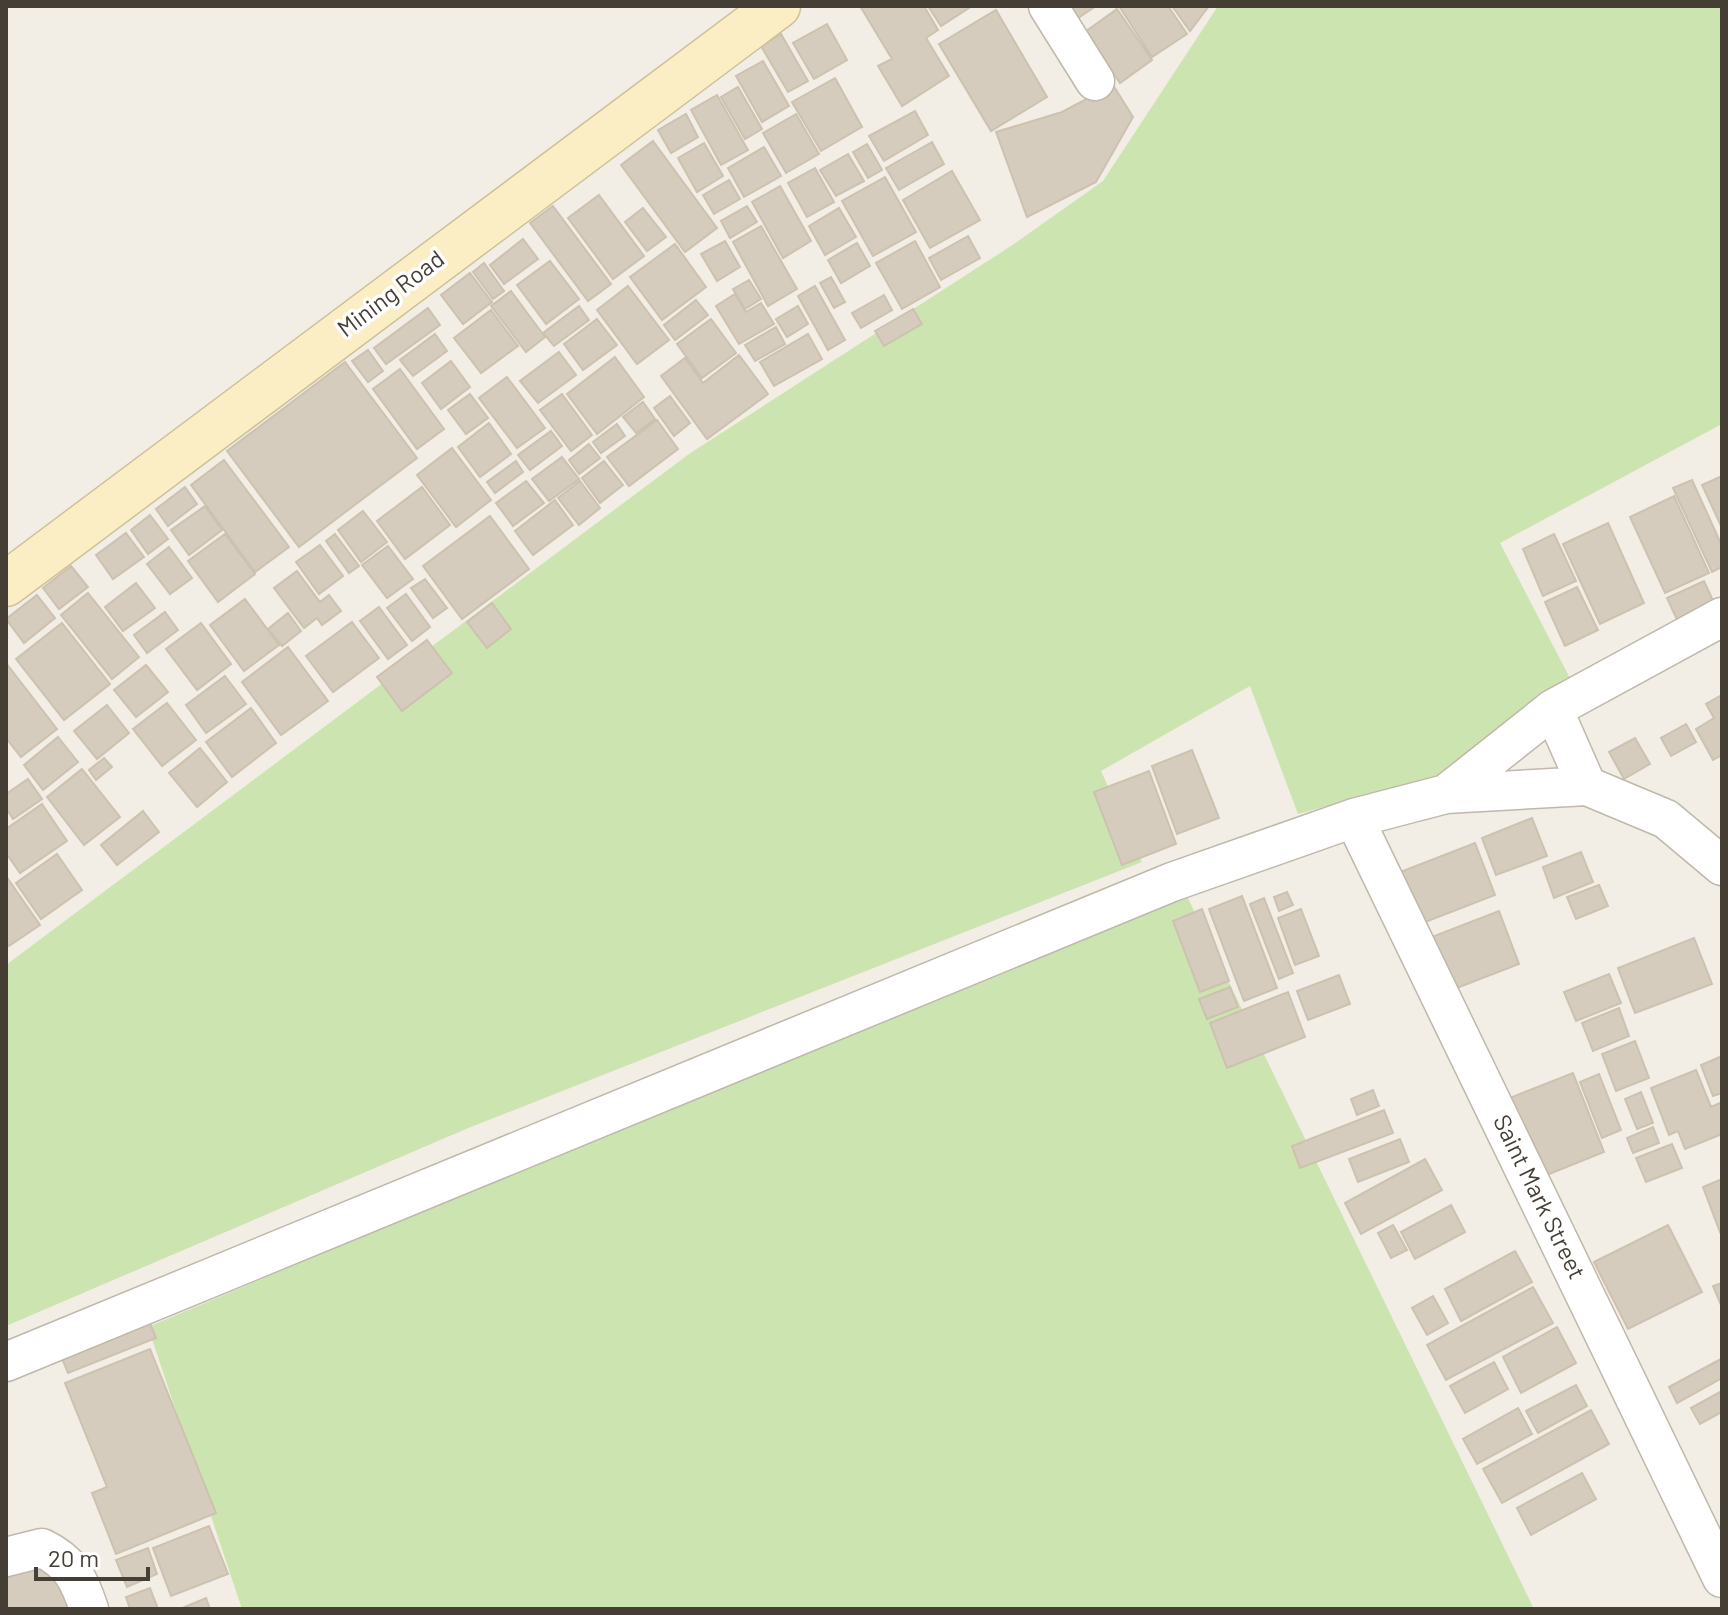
<svg xmlns="http://www.w3.org/2000/svg" width="1728" height="1615" viewBox="0 0 1728 1615" font-family="Barlow,sans-serif">
  <style>
    .green { fill: #cce4b0 }
    .building { fill: #d5ccbe; stroke: #cdc1af; stroke-width: 2 }
    .lines { fill: none; stroke-linecap: round; stroke-linejoin: round }
    .street-casing { stroke: #bfb8ab; stroke-width: 41 }
    .secondary-casing { stroke: #cfc197; stroke-width: 47 }
    .street { stroke: #fff; stroke-width: 38 }
    .secondary { stroke: #fbeec5; stroke-width: 44 }
    .labels { text-anchor: middle; stroke-width: 7; stroke-linejoin: round; paint-order: stroke }
    .street-label { font-size: 24px; fill: #443e35; stroke: #fff }
  </style>
  <rect width="100%" height="100%" fill="#f2eee5"/>
  <path class="green" d="M1218,6h504v418l-222,119 74,143 -126,87 -150,41 -48,-128 -149,85 41,91 -676,267 -460,197v-361l683,-511 325,-210 89,-63z
    M1184,890l350,719h-1292l-94,-282z"/>
  <path class="building" d="M860,6h64l14,24 -12,8 23,38 -47,30 -24,-40 14,-7z
    M928,6h44l-31,20z
    M1062,6h34l-24,16z
    M1119,6h49l19,28 -35,23z
    M1172,6h37l-19,25z
    M1117,9l35,51 -32,23 -35,-51z
    M996,10l51,87 -56,34 -52,-87z
    M827,24l20,36 -33,19 -21,-36z
    M781,34l27,47 -20,11 -27,-46z
    M763,61l26,45 -27,16 -26,-46z
    M835,78l27,49 -41,24 -29,-49z
    M1113,85l20,32 -37,65 -69,35 -31,-85 66,-20z
    M738,87l24,42 -17,10 -24,-42z
    M717,95l31,55 -27,15 -30,-55z
    M915,111l13,24 -44,26 -15,-25z
    M686,114l12,23 -27,16 -13,-23z
    M796,114l23,40 -33,19 -23,-40z
    M653,141l64,87 -32,24 -64,-87z
    M932,142l12,22 -45,26 -13,-22z
    M704,143l19,33 -26,16 -19,-34z
    M867,144l15,26 -14,8 -15,-26z
    M764,147l17,29 -37,21 -16,-29z
    M848,154l16,27 -28,15 -16,-26z
    M815,168l19,34 -27,15 -19,-34z
    M952,171l28,49 -50,28 -27,-48z
    M885,177l31,55 -43,24 -31,-55z
    M729,180l11,19 -26,15 -11,-19z
    M780,186l31,55 -28,17 -31,-56z
    M599,195l45,61 -31,23 -45,-61z
    M553,206l58,78 -23,17 -58,-78z
    M747,206l10,16 -27,16 -9,-17z
    M643,208l23,29 -19,14 -22,-29z
    M839,208l17,29 -31,18 -16,-29z
    M761,226l36,63 -29,17 -35,-64z
    M968,236l12,22 -39,22 -12,-22z
    M523,239l15,20 -34,25 -14,-19z
    M725,241l15,26 -23,14 -16,-27z
    M915,241l25,46 -38,22 -26,-46z
    M857,243l13,23 -29,17 -13,-23z
    M675,244l31,43 -44,33 -32,-43z
    M550,261l29,38 -33,25 -29,-39z
    M484,263l20,28 -11,8 -20,-27z
    M470,273l22,29 -29,22 -22,-29z
    M831,277l14,25 -11,6 -14,-25z
    M749,280l12,19 -16,10 -12,-20z
    M628,286l41,54 -32,24 -40,-54z
    M815,286l30,54 -17,10 -30,-54z
    M511,291l34,46 -19,15 -35,-46z
    M735,294l11,18 15,-9 13,21 -35,20 -23,-38z
    M884,295l8,15 -31,18 -9,-15z
    M696,300l12,15 -33,25 -11,-15z
    M579,306l10,14 -35,26 -11,-13z
    M798,306l10,18 -21,13 -11,-18z
    M428,308l12,17 -54,39 -12,-16z
    M913,309l9,15 -38,22 -9,-15z
    M491,310l27,36 -37,27 -27,-35z
    M597,319l20,26 -34,25 -19,-26z
    M711,319l25,34 -34,25 -25,-34z
    M776,327l9,17 -30,17 -10,-16z
    M435,334l12,17 -34,25 -13,-16z
    M808,334l14,25 -48,27 -14,-24z
    M368,350l15,21 -15,11 -16,-21z
    M559,352l17,23 -38,28 -18,-22z
    M739,355l29,39 -61,45 -46,-63 24,-18 18,25z
    M615,357l29,40 -47,37 -30,-40z
    M451,361l19,26 -29,22 -19,-26z
    M345,362l72,96 -118,89 -72,-96z
    M400,369l44,60 -27,20 -44,-60z
    M507,377l38,51 -28,20 -38,-50z
    M470,394l18,24 -22,16 -18,-24z
    M562,394l30,41 -21,16 -31,-41z
    M670,396l20,27 -16,13 -20,-28z
    M643,402l12,17 -19,14 -13,-16z
    M657,420l21,29 -49,37 -22,-29z
    M489,423l22,31 -31,23 -22,-30z
    M617,424l8,12 -24,17 -8,-11z
    M551,431l11,15 -32,24 -12,-15z
    M589,444l11,14 -21,16 -10,-14z
    M452,448l39,52 -35,27 -39,-52z
    M562,457l17,22 -30,22 -17,-22z
    M224,460l65,87 -34,25 -64,-87z
    M516,461l7,11 -28,21 -8,-11z
    M604,461l19,24 -23,18 -18,-25z
    M1722,476v52l-20,-43z
    M1692,480l30,66v21l-10,5 -39,-84z
    M526,481l18,22 -31,23 -17,-23z
    M580,481l20,27 -21,17 -21,-27z
    M185,487l12,17 -29,22 -12,-17z
    M422,487l28,38 -45,34 -28,-38z
    M1674,496l35,77 -44,20 -35,-76z
    M555,500l18,25 -40,30 -18,-24z
    M205,506l17,24 -33,25 -18,-25z
    M363,511l24,31 -26,20 -23,-32z
    M150,515l18,24 -20,15 -17,-24z
    M490,516l39,53 -67,50 -39,-53z
    M1608,523l36,80 -44,21 -37,-80z
    M126,533l18,24 -31,22 -17,-24z
    M225,534l30,40 -37,28 -30,-41z
    M335,534l24,32 -10,7 -23,-32z
    M1554,534l22,47 -33,15 -20,-47z
    M320,545l23,31 -24,18 -23,-32z
    M388,546l25,33 -26,19 -25,-33z
    M169,547l23,31 -22,16 -23,-30z
    M71,566l17,21 -29,22 -16,-21z
    M297,571l23,31 9,-7 12,16 -19,14 -5,-7 -13,10 -30,-40z
    M425,579l22,29 -14,10 -22,-30z
    M1704,581l11,24 -37,17 -11,-24z
    M136,583l19,25 -32,23 -18,-24z
    M1577,587l21,43 -33,16 -20,-44z
    M88,593l51,64 -27,22 -51,-64z
    M406,594l24,33 -18,14 -25,-33z
    M37,595l18,23 -31,25 -18,-24z
    M245,599l34,46 -35,26 -34,-46z
    M492,603l19,26 -24,19 -20,-26z
    M379,607l28,38 -19,14 -28,-38z
    M165,612l13,18 -31,23 -13,-18z
    M288,613l13,18 -19,15 -14,-17z
    M352,622l27,36 -46,34 -27,-36z
    M62,623l48,61 -46,36 -48,-61z
    M201,623l30,41 -34,26 -31,-41z
    M427,640l25,33 -50,38 -25,-34z
    M288,647l40,54 -47,34 -39,-53z
    M6,663l51,66 -36,28 -15,-19z
    M146,665l22,27 -32,25 -22,-27z
    M225,676l21,28 -40,29 -20,-28z
    M1722,695v60l-9,5 -17,-31 18,-11 -8,-14z
    M167,703l29,37 -34,26 -29,-37z
    M107,705l22,28 -32,26 -23,-28z
    M251,708l25,35 -44,34 -26,-35z
    M1686,724l10,18 -25,14 -10,-18z
    M58,737l20,25 -35,28 -19,-25z
    M1635,738l15,26 -26,15 -15,-27z
    M200,748l27,34 -30,25 -28,-34z
    M1192,750l27,68 -42,16 -25,-68z
    M104,758l8,9 -16,13 -7,-10z
    M82,769l38,48 -36,28 -37,-48z
    M1149,771l27,73 -54,21 -28,-73z
    M28,779l14,20 -29,20 -7,-11v-14z
    M42,804l25,37 -47,32 -14,-20v-24z
    M143,811l16,21 -42,33 -16,-20z
    M1532,818l15,38 -51,19 -14,-37z
    M1475,843l20,52 -80,31 -20,-52z
    M1581,852l12,30 -39,16 -11,-31z
    M57,854l25,36 -41,29 -25,-36z
    M6,876l34,49 -31,21 -3,-4z
    M1599,885l9,21 -32,13 -9,-22z
    M1287,892l6,13 -14,6 -5,-14z
    M1242,896l35,92 -33,13 -35,-92z
    M1264,898l29,75 -14,6 -29,-75z
    M1202,909l27,72 -29,11 -27,-71z
    M1301,909l18,47 -24,9 -17,-47z
    M1499,911l20,53 -75,29 -20,-53z
    M1694,938l18,46 -77,29 -17,-45z
    M1609,974l12,29 -45,18 -12,-29z
    M1339,975l11,29 -42,16 -11,-29z
    M1230,987l8,20 -31,12 -8,-20z
    M1288,992l17,45 -78,31 -17,-45z
    M1619,1008l10,28 -36,15 -11,-28z
    M1635,1041l14,37 -33,13 -14,-37z
    M1722,1056v37l-9,3 -12,-31z
    M1696,1070l15,37 11,-5v32l-37,15 -7,-18 -9,4 -18,-47z
    M1573,1073l31,79 -72,29 -30,-80z
    M1599,1074l22,56 -19,8 -22,-56z
    M1373,1090l6,16 -22,9 -6,-16z
    M1641,1092l12,31 -16,6 -12,-30z
    M1384,1110l9,23 -93,35 -8,-22z
    M1653,1127l6,16 -26,10 -6,-15z
    M1400,1139l9,23 -51,20 -9,-23z
    M1672,1144l10,24 -36,14 -10,-24z
    M1425,1159l17,31 -81,44 -16,-31z
    M1722,1179v52l-2,1 -17,-45z
    M1451,1205l14,27 -50,27 -14,-27z
    M1393,1225l14,25 -16,8 -13,-25z
    M1668,1225l34,67 -74,37 -34,-67z
    M1515,1251l17,31 -71,39 -16,-32z
    M1722,1283v22h-1l-8,-19z
    M1533,1287l20,36 -107,57 -19,-35z
    M1433,1296l15,27 -21,12 -15,-27z
    M149,1321l7,17 -88,35 -7,-17z
    M1557,1327l19,36 -55,30 -18,-36z
    M150,1349l66,164 -100,41 -24,-61 15,-6 -42,-104z
    M1721,1359l1,19 -45,25 -8,-16z
    M1494,1362l14,27 -43,24 -15,-27z
    M1576,1385l11,21 -49,27 -12,-22z
    M1722,1391v21l-22,12 -9,-16z
    M1518,1408l14,26 -55,30 -14,-25z
    M1591,1410l18,34 -107,59 -19,-34z
    M1582,1473l14,26 -65,36 -14,-27z
    M209,1526l19,48 -57,22 -18,-48z
    M148,1548l9,26 -30,13 -11,-27z
    M57,1558l19,51h-70v-31z
    M150,1588l8,21h-28l-4,-12z
    M206,1598l4,11h-30z"/>
  <g class="lines">
    <g class="street-casing">
      <path id="street" d="M1048,6l47,75
        M1553,709l34,77
        M1446,794l141,-8 79,33 56,47
        M1354,818l368,760
        M6,1362l1166,-480 182,-64 92,-24 107,-85 169,-92
        M6,1557l36,-9c29,14 37,31 47,61"/>
    </g>
    <g class="secondary-casing">
      <path id="secondary" d="M6,584l772,-578"/>
    </g>
    <use href="#street" class="street"/>
    <use href="#secondary" class="secondary"/>
  </g>
  <g class="labels">
    <g class="street-label">
      <text transform="translate(391 294) rotate(-37)" y="8">Mining Road</text>
      <text transform="translate(1539 1197) rotate(64)" y="8">Saint Mark Street</text>
    </g>
  </g>
  <rect width="1728" height="1615" fill="none" stroke="#443e35" stroke-width="16"/>
  <path d="M36 1567v12h112v-12" fill="none" stroke="#443e35" stroke-width="4"/>
  <text x="48" y="1567" font-size="24" fill="#443e35" stroke="#ffffff" stroke-width="6" paint-order="stroke">20 m</text>
</svg>
